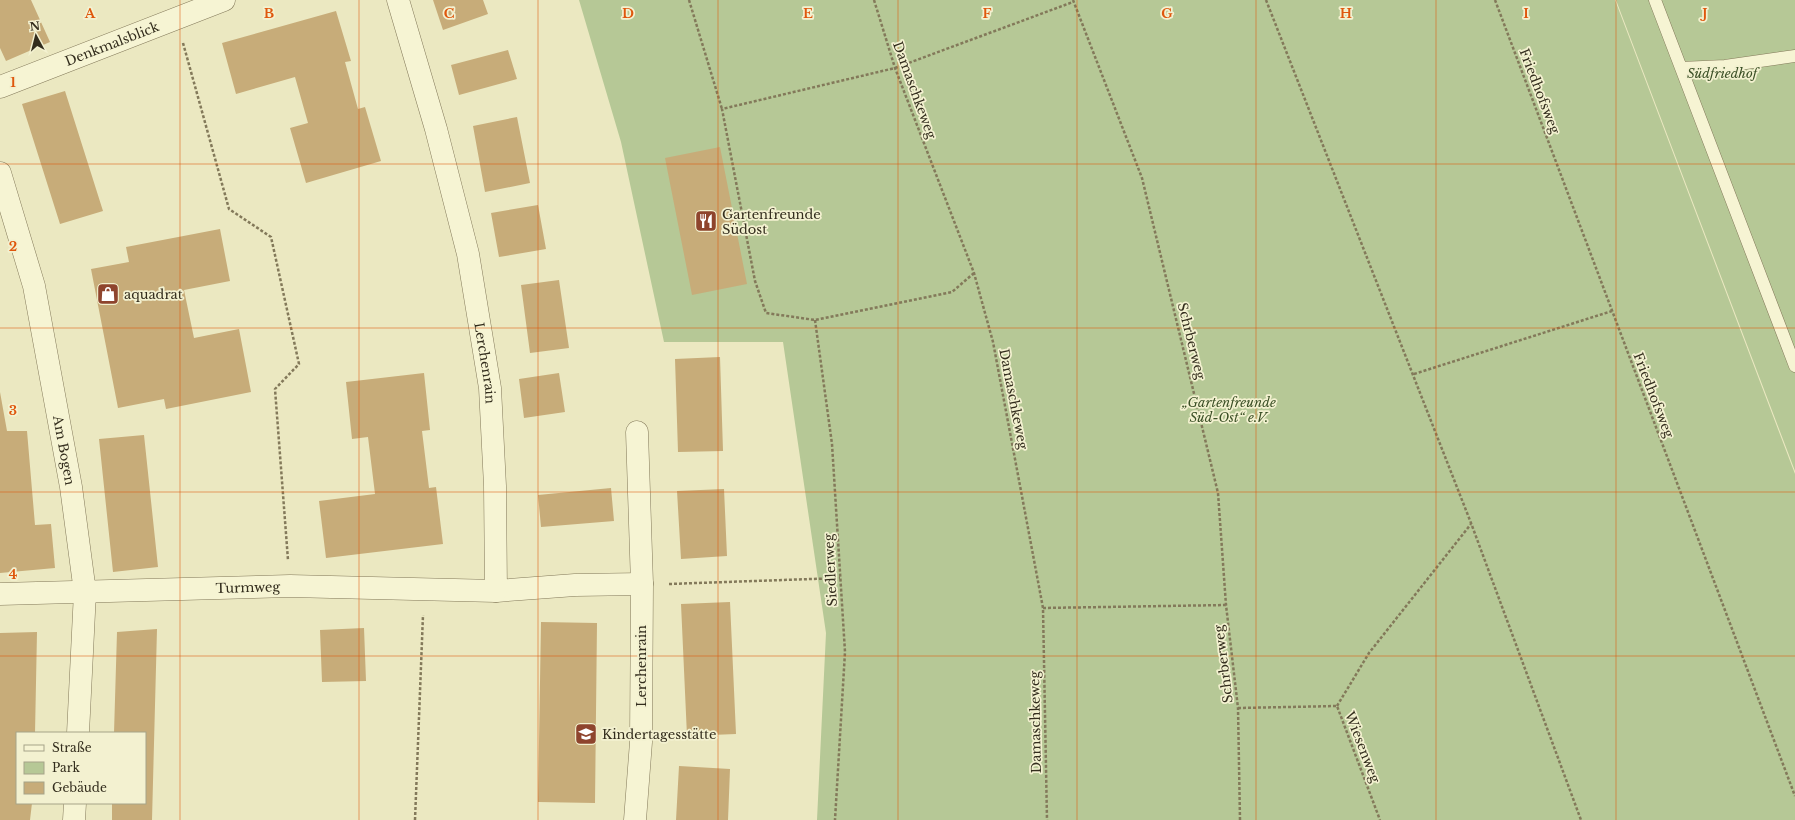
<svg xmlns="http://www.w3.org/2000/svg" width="1795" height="820" viewBox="0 0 1795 820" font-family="'Libre Baskerville',serif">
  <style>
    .green { fill: #b6c896 }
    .building { fill: #c7ac79 }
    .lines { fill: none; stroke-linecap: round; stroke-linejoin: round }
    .lane-casing { stroke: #83795a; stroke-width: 13 }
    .street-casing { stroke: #83795a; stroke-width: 23 }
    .path { stroke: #83795a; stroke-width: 2.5; stroke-dasharray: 3 2; stroke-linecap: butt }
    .lane { stroke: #f6f4d3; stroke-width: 12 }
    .street { stroke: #f6f4d3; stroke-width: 22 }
    .grid { fill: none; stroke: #df570d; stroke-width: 1; stroke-opacity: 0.55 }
    .labels { text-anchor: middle; stroke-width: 3.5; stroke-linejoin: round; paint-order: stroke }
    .street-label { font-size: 13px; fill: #332d1d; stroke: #f3f1d0 }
    .park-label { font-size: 13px; font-style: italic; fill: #3a4f25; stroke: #f3f1d0 }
    .poi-label { font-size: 13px; fill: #332d1d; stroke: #f3f1d0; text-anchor: start }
    .grid-label { font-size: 13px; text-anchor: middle; font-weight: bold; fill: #df570d; stroke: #f3f1d0; stroke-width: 3.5; stroke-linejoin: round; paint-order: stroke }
  </style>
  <rect width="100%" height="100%" fill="#ebe8c1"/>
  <path class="green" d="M579,0h1036l180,474v346h-978l9,-187 -43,-291h-119l-43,-200z
    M1616,0h179v471z"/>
  <path class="building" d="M0,0h31l19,42 -44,19 -6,-13z
    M433,0h50l5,14 -45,16z
    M336,11l15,50 -6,1 13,47 7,-2 16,54 -75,22 -16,-55 18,-5 -13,-46 -59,17 -14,-51z
    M508,50l9,29 -58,16 -8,-30z
    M65,91l38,120 -43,13 -38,-120z
    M517,117l13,66 -45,9 -12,-66z
    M720,147l27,137 -55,11 -27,-137z
    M538,205l8,44 -47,8 -8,-44z
    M220,229l10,52 -46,9 10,48 45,-9 12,63 -85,17 -2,-10 -46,9 -27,-139 38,-7 -3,-15z
    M559,280l10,68 -39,5 -9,-68z
    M720,357l3,94 -45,1 -3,-93z
    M424,373l6,57 -8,1 7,57 7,-1 7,57 -117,14 -7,-57 56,-7 -7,-57 -16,2 -6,-57z
    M559,373l6,39 -41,6 -5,-39z
    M0,392l7,39h20l8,94 16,-1 4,44 -55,5z
    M144,435l14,132 -45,5 -14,-133z
    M611,488l3,33 -73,6 -3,-32z
    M724,489l3,67 -46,3 -4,-68z
    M730,602l6,132 -49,2 -6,-132z
    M541,622l56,1 -2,180 -57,-1z
    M364,628l2,53 -44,1 -2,-52z
    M157,629l-5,191h-40v-17h33v-70h-31l3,-101z
    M37,632l-2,101h-18v70h15l-2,17h-30v-187z
    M679,766l51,3 -2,51h-52z"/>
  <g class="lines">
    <g class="lane-casing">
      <path id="lane" d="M1655,0l140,366
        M1681,68l44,-2 70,-10"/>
    </g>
    <g class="street-casing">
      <g id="street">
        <path id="s1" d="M398,0l38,129 32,125 22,134 5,98 1,105 79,-6 67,-1 -1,158 -6,78"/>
        <path id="s2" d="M0,87l224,-87"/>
        <path id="s3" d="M0,173l34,113 37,201 14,105 -7,141"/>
        <path d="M637,432l5,152"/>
        <path id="s4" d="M0,594l290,-8 206,5"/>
        <path d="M74,820l1,-17"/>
      </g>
    </g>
    <path class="path" d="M689,0l33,109
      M874,0l21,68 79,205 19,69 50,266 4,212
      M1073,0l69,178 76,315 8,112 12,103 2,112
      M1266,0l205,523 110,297
      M1495,0l300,796
      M183,43l46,166 42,28 28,127 -24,25 13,171
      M974,273l-22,19 -137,28 -49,-7 -11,-32 -33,-172 173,-41 178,-66
      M815,320l17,124 13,208 -10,168
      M1414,374l198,-63
      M669,584l171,-6
      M1043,608l183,-3
      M1337,706l32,-53 102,-129
      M1238,708l99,-2 43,114
      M415,820l8,-205"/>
    <use href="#lane" class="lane"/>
    <use href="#street" class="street"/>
  </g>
  <path class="grid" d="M180,0v820M359,0v820M538,0v820M718,0v820M898,0v820M1077,0v820M1256,0v820M1436,0v820M1616,0v820M0,164h1795M0,328h1795M0,492h1795M0,656h1795"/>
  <defs>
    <g id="restaurant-square" transform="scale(1.15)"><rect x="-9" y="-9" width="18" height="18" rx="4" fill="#8e442d" stroke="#f3f1d0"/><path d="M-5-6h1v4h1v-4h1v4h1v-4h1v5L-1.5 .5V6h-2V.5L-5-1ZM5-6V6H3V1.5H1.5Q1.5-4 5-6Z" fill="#fff"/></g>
    <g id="shop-square" transform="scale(1.15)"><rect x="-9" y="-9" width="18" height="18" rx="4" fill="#8e442d" stroke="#f3f1d0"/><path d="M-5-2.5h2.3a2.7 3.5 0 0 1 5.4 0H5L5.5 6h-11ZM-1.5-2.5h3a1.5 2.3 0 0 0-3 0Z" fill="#fff"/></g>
    <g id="school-square" transform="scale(1.15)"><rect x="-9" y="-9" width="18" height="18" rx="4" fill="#8e442d" stroke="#f3f1d0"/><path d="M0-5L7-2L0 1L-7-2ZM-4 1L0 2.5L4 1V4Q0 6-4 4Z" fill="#fff"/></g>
  </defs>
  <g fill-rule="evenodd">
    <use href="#restaurant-square" x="706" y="221"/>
    <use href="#shop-square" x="108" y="294"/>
    <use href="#school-square" x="586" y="734"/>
  </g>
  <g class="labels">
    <g class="street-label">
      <text dy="5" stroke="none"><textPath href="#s2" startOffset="120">Denkmalsblick</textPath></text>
      <text transform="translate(915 90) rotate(70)" y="5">Damaschkeweg</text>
      <text transform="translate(1540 91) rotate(69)" y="5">Friedhofsweg</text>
      <text transform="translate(1192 341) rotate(76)" y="5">Schrberweg</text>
      <text dy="5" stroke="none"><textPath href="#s1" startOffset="374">Lerchenrain</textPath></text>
      <text transform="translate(1654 395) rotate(69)" y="5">Friedhofsweg</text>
      <text transform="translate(1014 399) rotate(79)" y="5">Damaschkeweg</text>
      <text dy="5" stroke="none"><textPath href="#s3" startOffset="285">Am Bogen</textPath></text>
      <text transform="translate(830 570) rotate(-93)" y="5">Siedlerweg</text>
      <text dy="5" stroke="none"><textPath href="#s4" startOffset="248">Turmweg</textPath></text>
      <text transform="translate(1223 664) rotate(-97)" y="5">Schrberweg</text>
      <text transform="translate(641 666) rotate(-90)" y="5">Lerchenrain</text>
      <text transform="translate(1035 722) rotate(-91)" y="5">Damaschkeweg</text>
      <text transform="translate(1363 747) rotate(69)" y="5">Wiesenweg</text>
    </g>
    <g class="park-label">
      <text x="1722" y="78">Südfriedhof</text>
      <text x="1229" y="407">„Gartenfreunde<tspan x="1229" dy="15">Süd-Ost“ e.V.</tspan></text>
    </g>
    <g class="poi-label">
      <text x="722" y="219">Gartenfreunde<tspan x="722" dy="15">Südost</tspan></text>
      <text x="124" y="299">aquadrat</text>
      <text x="602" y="739">Kindertagesstätte</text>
    </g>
  </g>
  <g class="grid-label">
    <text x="90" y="18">A</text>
    <text x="269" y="18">B</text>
    <text x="449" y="18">C</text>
    <text x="628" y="18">D</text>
    <text x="808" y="18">E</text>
    <text x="987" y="18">F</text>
    <text x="1167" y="18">G</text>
    <text x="1346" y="18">H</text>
    <text x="1526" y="18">I</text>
    <text x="1705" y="18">J</text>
    <text x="13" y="87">1</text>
    <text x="13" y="251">2</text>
    <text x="13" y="415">3</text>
    <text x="13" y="579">4</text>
  </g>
  <rect x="16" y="732" width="130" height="72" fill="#f3f1d0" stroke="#a6a388"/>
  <rect x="24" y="745" width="20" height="6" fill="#f6f4d3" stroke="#a6a388"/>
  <text x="52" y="752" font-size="12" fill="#332d1d">Straße</text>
  <rect x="24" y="762" width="20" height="12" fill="#b6c896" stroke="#a6a388"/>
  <text x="52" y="772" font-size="12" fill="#332d1d">Park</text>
  <rect x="24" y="782" width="20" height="12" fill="#c7ac79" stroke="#a6a388"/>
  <text x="52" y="792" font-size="12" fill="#332d1d">Gebäude</text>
  <g transform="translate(36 36) rotate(353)" stroke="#f3f1d0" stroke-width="3" paint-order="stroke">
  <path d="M0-3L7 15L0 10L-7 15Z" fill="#332d1d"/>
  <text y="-6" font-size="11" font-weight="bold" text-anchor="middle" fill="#332d1d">N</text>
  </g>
</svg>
